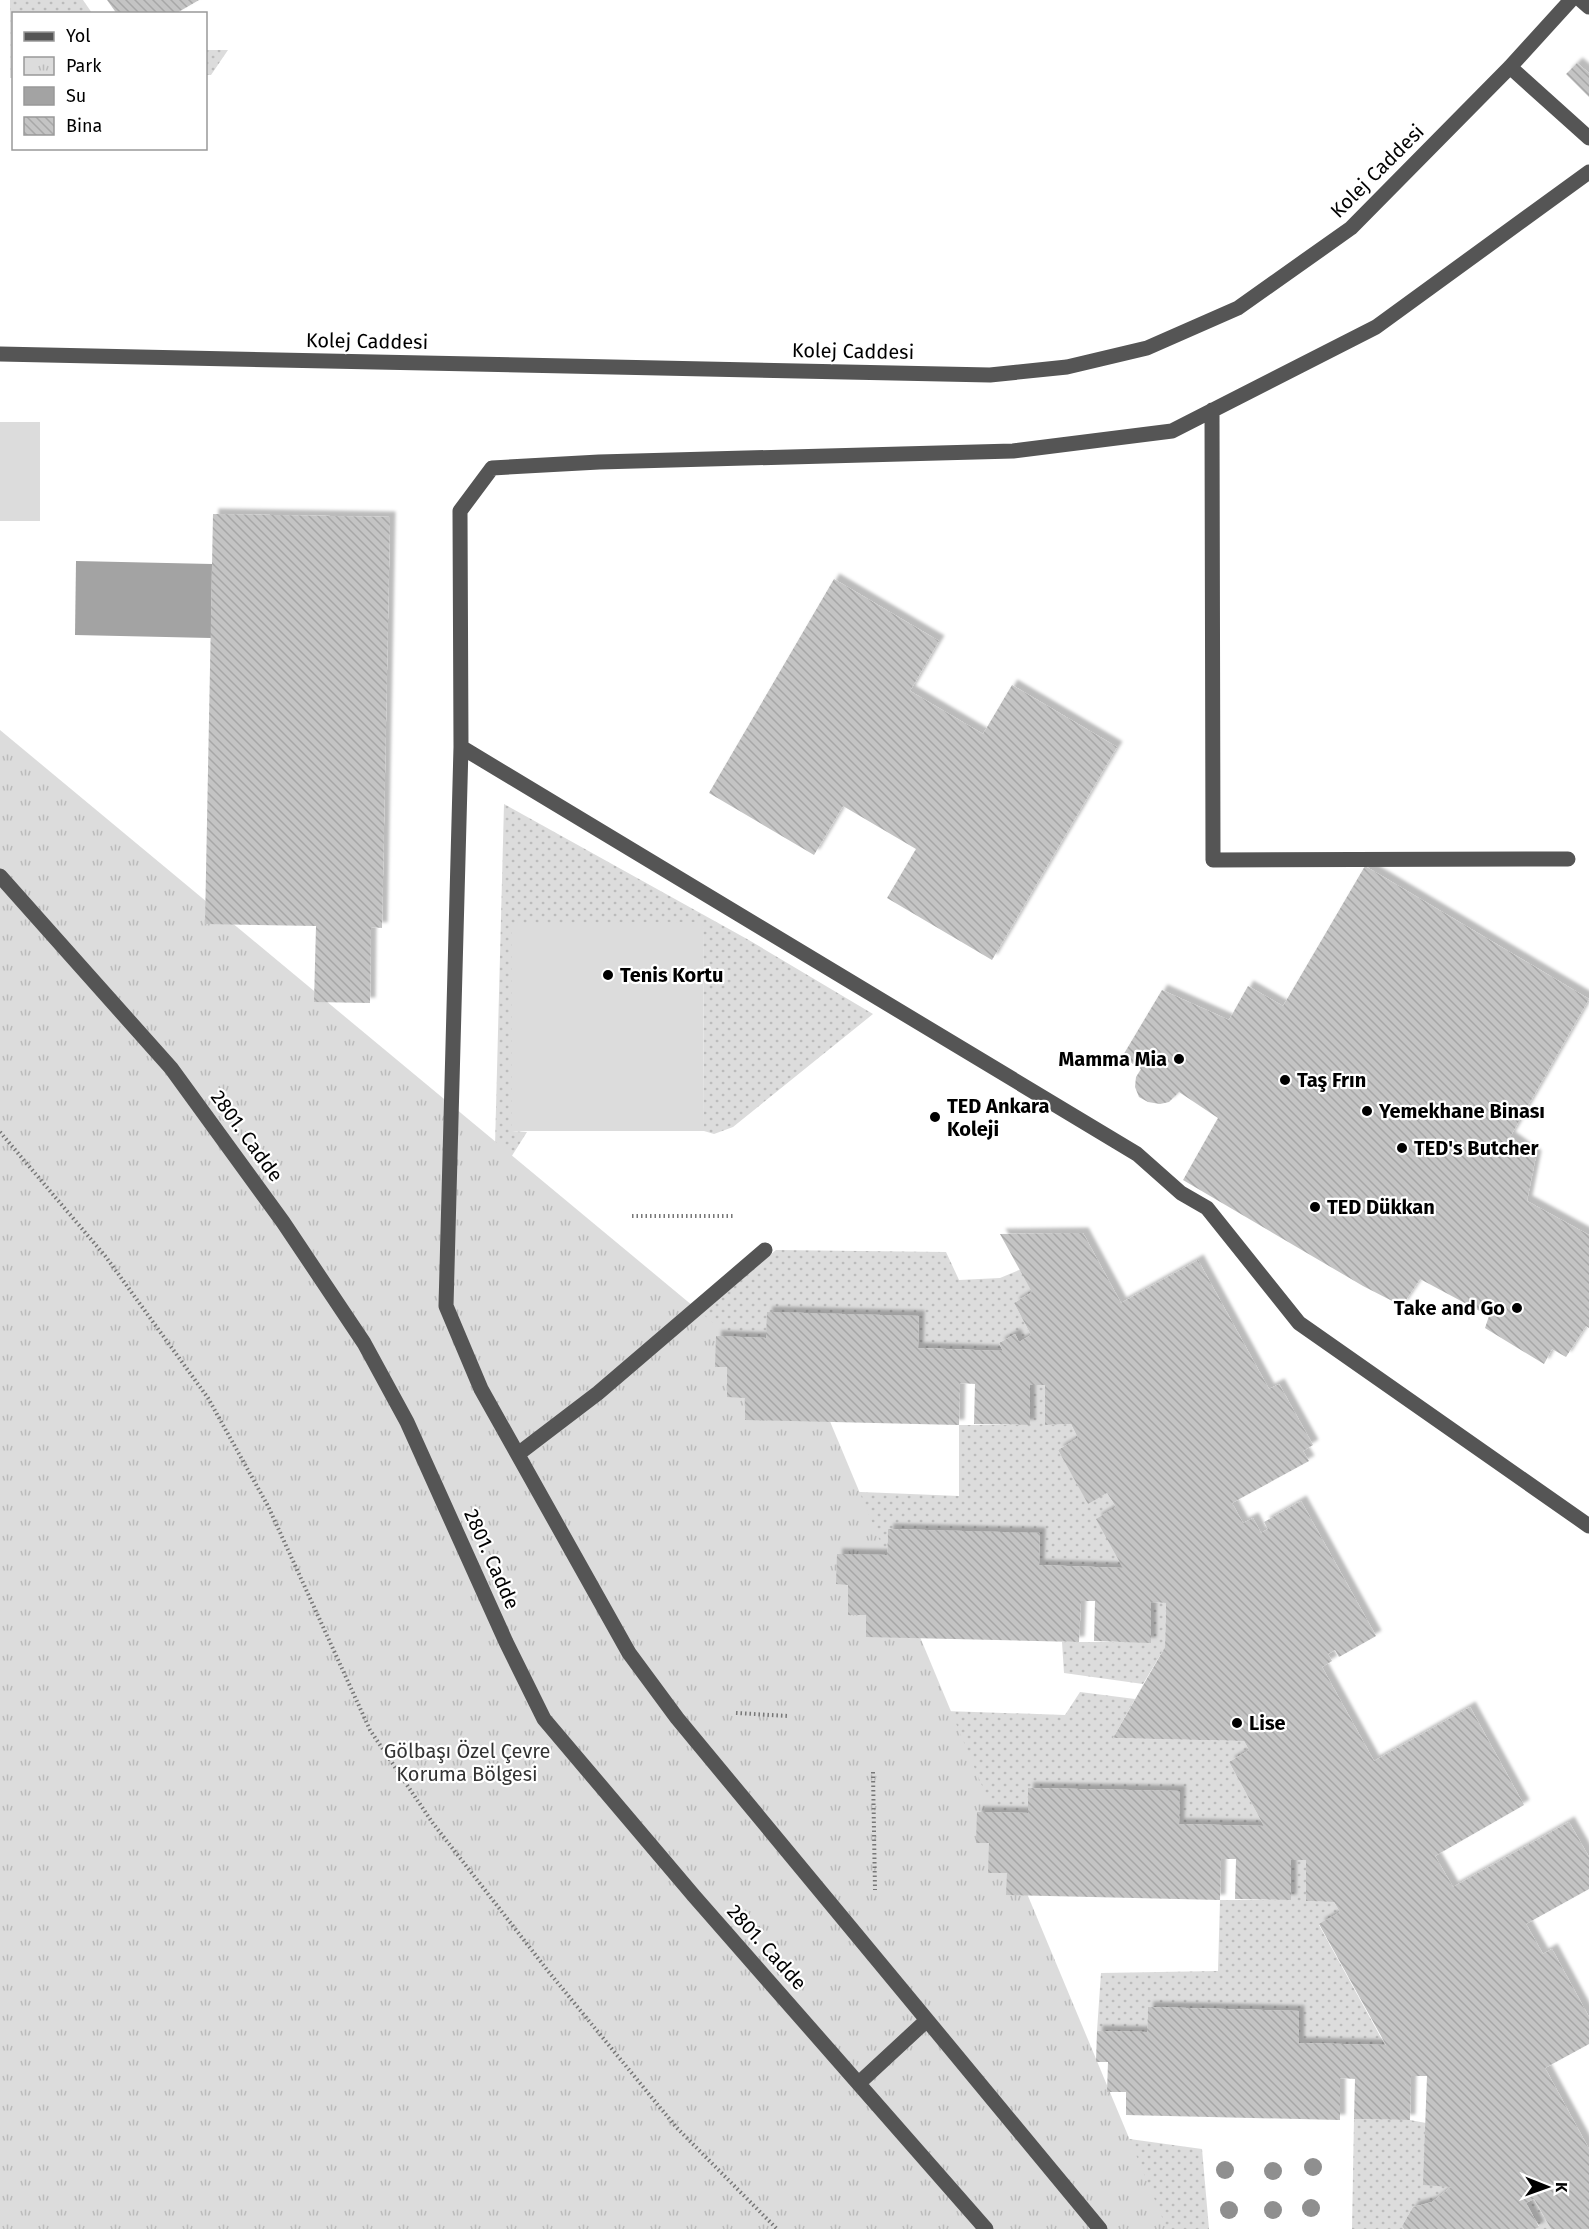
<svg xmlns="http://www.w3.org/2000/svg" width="1589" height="2229" viewBox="0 0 1589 2229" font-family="'Fira Sans',sans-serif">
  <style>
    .grass { fill: url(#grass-dots) }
    .park { fill: url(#park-tufts) }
    .garden { fill: #dcdcdc }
    .water { fill: #a3a3a3 }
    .building { fill: url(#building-back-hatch); filter: url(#shadow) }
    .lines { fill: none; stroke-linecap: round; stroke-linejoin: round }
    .path { stroke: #777; stroke-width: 4; stroke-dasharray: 1.5 3; stroke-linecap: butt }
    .minor { stroke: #555; stroke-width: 15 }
    .tree { fill: #8f8f8f }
    .poi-dot { fill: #000; stroke: #fff; stroke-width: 2 }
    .labels { text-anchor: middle; stroke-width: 4.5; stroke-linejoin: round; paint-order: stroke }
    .street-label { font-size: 20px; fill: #000; stroke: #fff }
    .poi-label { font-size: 20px; font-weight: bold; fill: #000; stroke: #fff; text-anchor: start }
    .park-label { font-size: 20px; fill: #333; stroke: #fff }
  </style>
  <defs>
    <pattern id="grass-dots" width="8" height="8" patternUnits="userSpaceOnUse" patternTransform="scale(1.5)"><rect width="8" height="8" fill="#dcdcdc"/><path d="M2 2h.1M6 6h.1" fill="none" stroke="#bbb" stroke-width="1.8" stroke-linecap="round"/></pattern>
    <pattern id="park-tufts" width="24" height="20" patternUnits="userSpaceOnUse" patternTransform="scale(1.5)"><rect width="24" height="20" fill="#dcdcdc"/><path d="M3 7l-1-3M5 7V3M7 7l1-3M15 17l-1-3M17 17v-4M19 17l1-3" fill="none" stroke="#bbb"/></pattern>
    <pattern id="building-back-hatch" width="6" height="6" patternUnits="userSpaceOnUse" patternTransform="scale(1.5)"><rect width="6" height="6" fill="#c4c4c4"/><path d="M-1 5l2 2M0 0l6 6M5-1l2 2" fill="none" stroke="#a7a7a7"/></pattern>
    <filter id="shadow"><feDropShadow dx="5.5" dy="-5.5" stdDeviation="1.5" flood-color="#0004"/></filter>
  </defs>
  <rect width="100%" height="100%" fill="#fff"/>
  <path class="grass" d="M10,0h73l9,13 -78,1 -1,64h-3z
    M206,50h22l-17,25h-5z
    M504,804l243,135 126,75 -140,113 -19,7 -10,-3 -1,-208 -191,208 15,1 -33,52z
    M776,1250l170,2 13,28 41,-2 24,-10 8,24 -18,11 17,32 -12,7 -4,-8 -16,9 4,8 -85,-3 1,-31 -153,21 -60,-2 409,801 87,12 7,80h-65l-597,-787z
    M1030,1385h15v40l26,-1 7,14 -20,12 30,53 19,-10 9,14 7,61 -84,-3 1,-31 -152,-5 -1,26 -50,-1v-63l122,5v-71h70z
    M1151,1602l15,1 -1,44 -22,37 -79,-11 -2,-31h88z
    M1080,1692l55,7 -22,39 131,3 5,9 -20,12 35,64 -85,-2v-33l-150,-3 -1,25 -51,-1 -32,-101 120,4z
    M1291,1860h15v41l28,1 6,10 -21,13 66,120 -86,-2v-32l-151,-4 -1,25 -50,-1 4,-58 117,-2 2,-71h70z
    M1354,2119l56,1 16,3 25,64 -19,15 -19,5 -11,19 2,3h-52z
    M1534,2199l17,30h-16l4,-3 -13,-23z"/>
  <path class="park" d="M0,730l829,689 338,810h-1167z"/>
  <path class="garden" d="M0,422h40v99h-40z
    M703,922l1,209h-192v-208z"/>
  <path class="water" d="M76,561l136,3 -1,74 -136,-3z"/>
  <path class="building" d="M107,0h92l-24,14h-58z
    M1577,63l12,10v24l-23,-23z
    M213,514l177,3 -8,411 -11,-1 -1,76 -56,-1 2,-76 -111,-2z
    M834,579l105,62 -29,50 73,43 29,-49 105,62 -125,213 -105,-62 29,-49 -73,-43 -29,49 -105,-62z
    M1365,866l224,133 -79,138 26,19 -9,45 62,34v93l-3,-2 -20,31 -14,-8 -8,15 -59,-36 4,-12 -69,-37 -18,27 -39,-20 -180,-106 35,-62 -39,-26 -10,10 -9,2 -12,-2 -9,-5 -4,-10 1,-10 5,-8 -19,-12 40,-67 67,30 19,-34 35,20z
    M1083,1233l38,70 77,-43 71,129 10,-5 34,61 -10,6 6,10 -77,42 11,20 10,-5 8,15 7,-4 -4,-7 37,-21 75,135 -37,21 -4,-7 -7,4 4,7 -10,6 52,94 96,-54 54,98 -89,51 18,31 116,-65 20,35v32l-63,35 17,30 9,-5 37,68v27l-44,24 44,81v80h-38l-17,-30 -8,4 13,24 -4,2h-131l-2,-3 11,-19 19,-5 19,-15 -28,-2 4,-109h-16l-1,44 -56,-1 1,-40 -15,-1v42l-214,-5v-23h-19l1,-30h-12l1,-31 50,1 1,-25 151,4v32l87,2 -67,-121 21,-12 -6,-10 -28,-1v-41h-15v40l-56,-1 1,-40h-15l-1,41 -214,-5 1,-22h-19l1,-30h-13l1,-31 51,1v-25l152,3 -1,33 85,2 -35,-64 20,-12 -5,-9 -131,-3 52,-91 1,-44 -15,-1v41l-57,-2 1,-40h-14l-2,41 -213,-5v-22h-18v-30l-12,-1 1,-30 50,1 1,-26 152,4 -1,32 84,3 -27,-49 20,-12 -9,-14 -19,11 -30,-54 20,-12 -7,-14 -26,1v-40h-15v40l-56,-1 1,-40 -15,-1 -1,42 -214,-5v-22l-18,-1v-30h-12l1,-31 50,2 1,-26 152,4 -1,32 85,3 -4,-8 16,-9 4,8 12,-7 -17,-32 18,-11 -32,-58z"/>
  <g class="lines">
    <path class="path" d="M0,1132l106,125 102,141 60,108 102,224 62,92 116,149 128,156 101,102
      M632,1216h102
      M736,1713l52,3
      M873,1772l2,118"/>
    <path class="minor" d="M1581,0l8,7
      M1510,67l79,71
      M0,354l990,21 77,-8 80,-19 91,-40 113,-80 159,-161 61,-67
      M1212,410l1,450 355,-1
      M461,747l676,407 44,39 26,15 92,115 290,203
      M0,876l171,192 112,154 81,121 43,79 99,220 38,77 150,177 292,333
      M518,1454l80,-61 167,-143
      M859,2083l68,-63
      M1100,2229l-423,-511 -48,-65 -148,-264 -35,-83 15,-559 -1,-236 32,-43 107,-6 414,-11 159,-20 204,-104 213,-155"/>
  </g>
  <g class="tree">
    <circle cx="1313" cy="2167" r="9"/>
    <circle cx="1225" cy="2170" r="9"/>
    <circle cx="1273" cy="2171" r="9"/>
    <circle cx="1311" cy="2208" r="9"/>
    <circle cx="1229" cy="2210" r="9"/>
    <circle cx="1273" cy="2210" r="9"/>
  </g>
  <g class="poi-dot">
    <circle cx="608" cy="975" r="6"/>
    <circle cx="1179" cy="1059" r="6"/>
    <circle cx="1285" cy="1080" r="6"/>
    <circle cx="1367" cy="1111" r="6"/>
    <circle cx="935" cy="1117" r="6"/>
    <circle cx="1402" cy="1148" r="6"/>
    <circle cx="1315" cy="1207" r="6"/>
    <circle cx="1517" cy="1308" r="6"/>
    <circle cx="1237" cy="1723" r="6"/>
  </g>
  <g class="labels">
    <g class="street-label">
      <text transform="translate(1377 171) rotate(-45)" y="7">Kolej Caddesi</text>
      <text transform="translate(367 341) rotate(1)" y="7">Kolej Caddesi</text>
      <text transform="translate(853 351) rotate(1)" y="7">Kolej Caddesi</text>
      <text transform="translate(247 1136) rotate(54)" y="7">2801. Cadde</text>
      <text transform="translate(492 1559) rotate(66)" y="7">2801. Cadde</text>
      <text transform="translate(767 1947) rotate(48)" y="7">2801. Cadde</text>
    </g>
    <g class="poi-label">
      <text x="620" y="982">Tenis Kortu</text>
      <text x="1167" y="1066" text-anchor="end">Mamma Mia</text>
      <text x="1297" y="1087">Taş Frın</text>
      <text x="947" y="1113">TED Ankara<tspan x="947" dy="23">Koleji</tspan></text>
      <text x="1379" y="1118">Yemekhane Binası</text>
      <text x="1414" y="1155">TED's Butcher</text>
      <text x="1327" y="1214">TED Dükkan</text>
      <text x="1505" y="1315" text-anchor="end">Take and Go</text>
      <text x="1249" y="1730">Lise</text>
    </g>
    <g class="park-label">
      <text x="467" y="1758">Gölbaşı Özel Çevre<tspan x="467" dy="23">Koruma Bölgesi</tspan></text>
    </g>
  </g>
  <rect x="12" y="12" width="195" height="138" fill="#ffffff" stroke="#999999" stroke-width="1.5"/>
  <rect x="24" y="32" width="30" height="9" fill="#555555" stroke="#999999" stroke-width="1.5"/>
  <text x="66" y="42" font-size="18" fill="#000000">Yol</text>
  <rect x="24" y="57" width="30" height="18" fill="url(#park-tufts)" stroke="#999999" stroke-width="1.5"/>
  <text x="66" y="72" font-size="18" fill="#000000">Park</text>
  <rect x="24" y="87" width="30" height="18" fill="#a3a3a3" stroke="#999999" stroke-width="1.5"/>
  <text x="66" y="102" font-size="18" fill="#000000">Su</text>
  <rect x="24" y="117" width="30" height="18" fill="url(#building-back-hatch)" stroke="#999999" stroke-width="1.5"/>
  <text x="66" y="132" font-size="18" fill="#000000">Bina</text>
  <g transform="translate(1547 2187) rotate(91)" stroke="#ffffff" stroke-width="4.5" paint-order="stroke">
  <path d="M0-4.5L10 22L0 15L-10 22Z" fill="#000000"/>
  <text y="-9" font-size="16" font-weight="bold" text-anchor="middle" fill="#000000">K</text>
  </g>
</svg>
